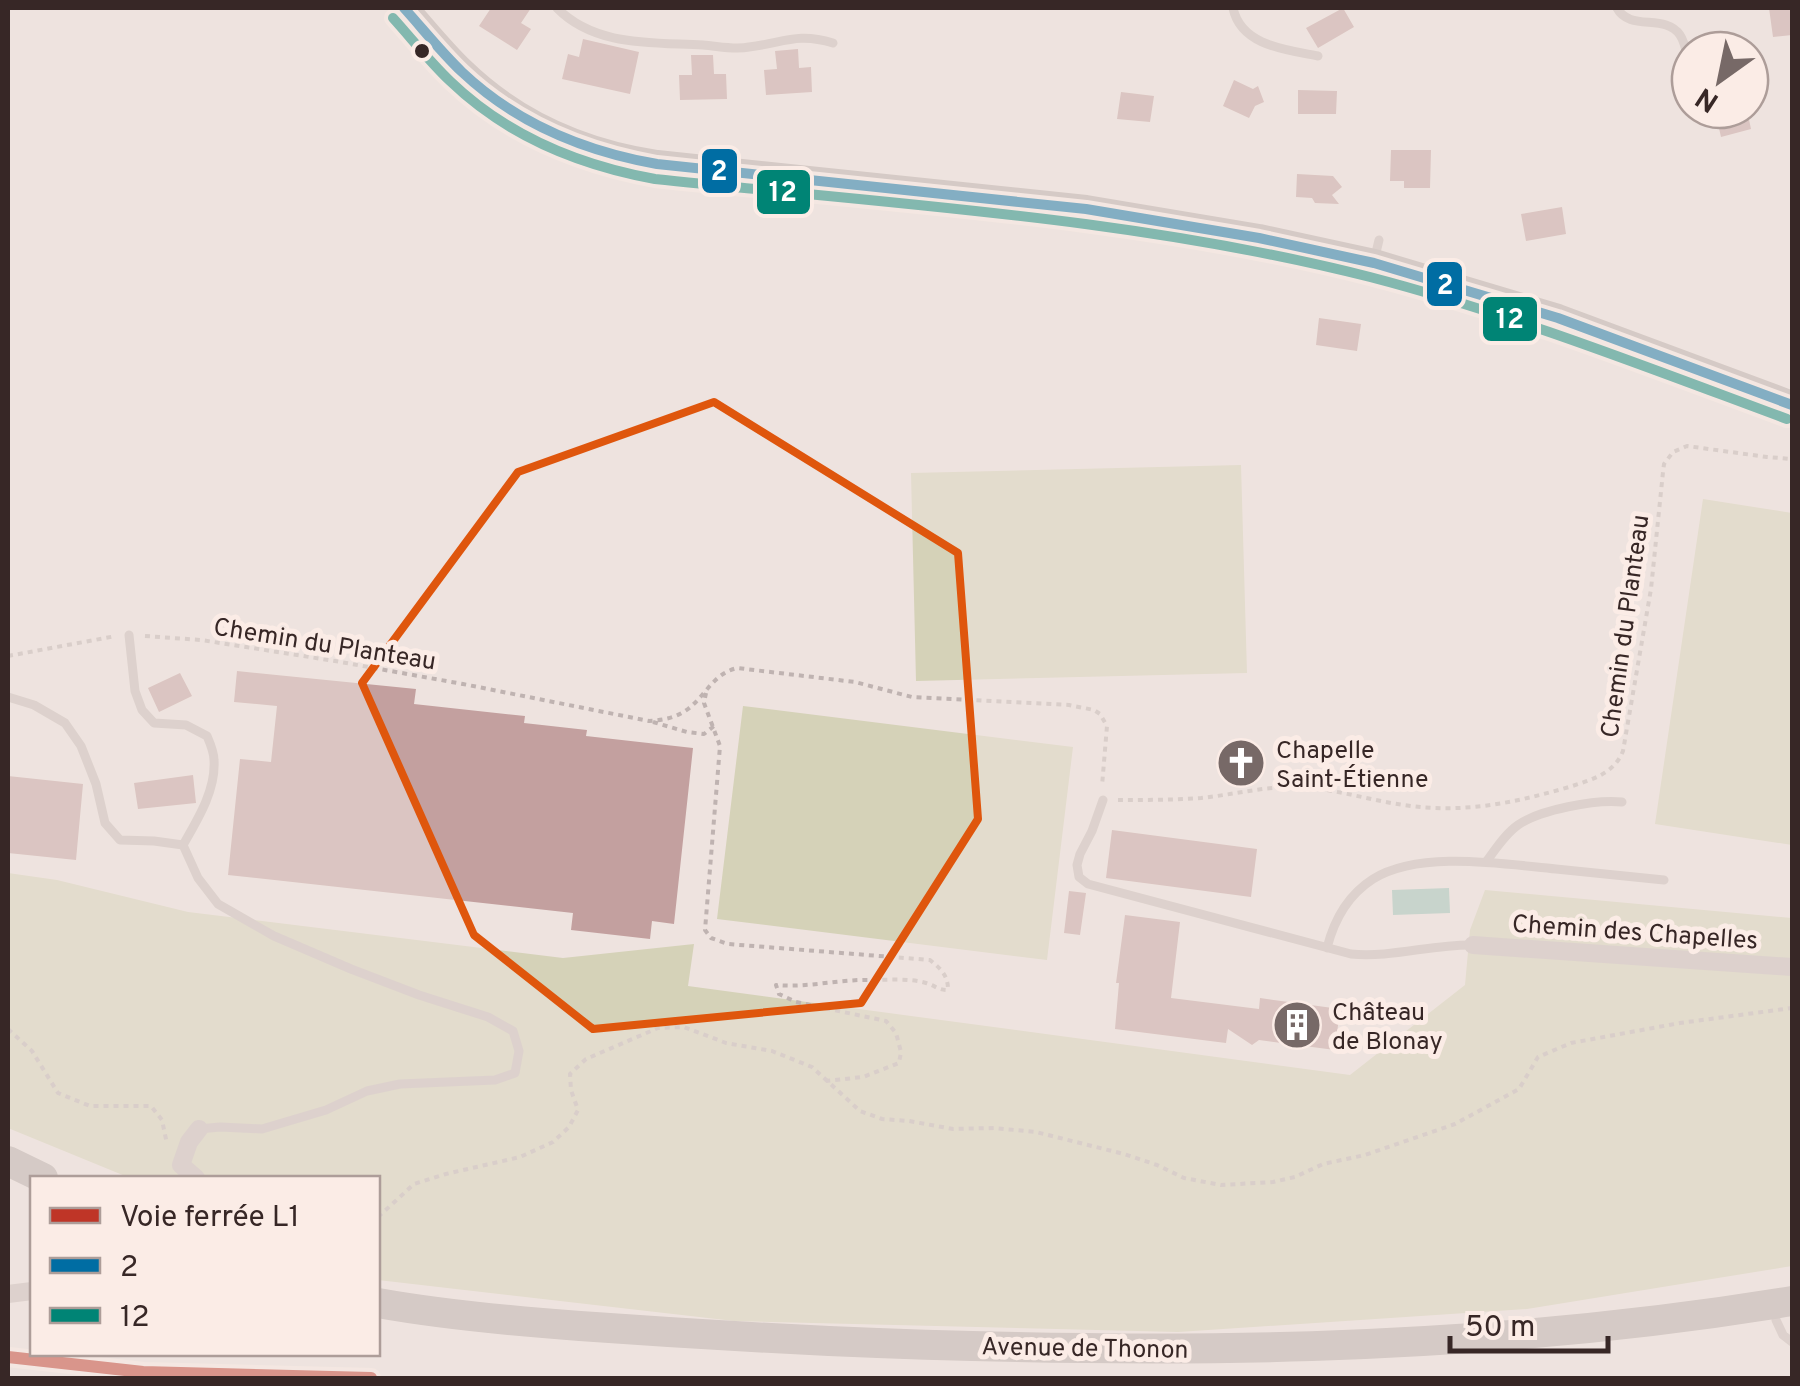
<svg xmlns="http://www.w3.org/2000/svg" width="1800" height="1386" viewBox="0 0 1800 1386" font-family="Overpass,sans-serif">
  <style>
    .green { fill: #d5d2b8 }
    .water { fill: #99c1b7 }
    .building { fill: #c3a09f }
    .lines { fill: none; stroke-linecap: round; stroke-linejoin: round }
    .path { stroke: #bfb3b1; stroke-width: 4; stroke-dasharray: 5 5; stroke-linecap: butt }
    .service { stroke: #c7bbb8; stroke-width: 9 }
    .minor { stroke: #c7bbb8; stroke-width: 18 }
    .secondary { stroke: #b7aba9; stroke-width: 28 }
    .primary { stroke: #b5aaa8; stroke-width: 30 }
    .bus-1-casing { stroke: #fbece6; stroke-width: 18 }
    .bus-2-casing { stroke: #fbece6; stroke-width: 18 }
    .bus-1 { stroke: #006da3; stroke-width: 10 }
    .bus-2 { stroke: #008475; stroke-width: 10 }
    .rail-1-casing { stroke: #fbece6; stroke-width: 20 }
    .rail-1 { stroke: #bf3527; stroke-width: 12 }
    .marked { fill: none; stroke: #df560d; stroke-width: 8; stroke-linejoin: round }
    .bus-dot { fill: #372726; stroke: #fbece6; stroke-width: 4 }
    .labels { text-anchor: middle; stroke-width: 10; stroke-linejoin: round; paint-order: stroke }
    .street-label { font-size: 25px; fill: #372726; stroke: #fbece6 }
    .poi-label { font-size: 25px; fill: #372726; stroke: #fbece6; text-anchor: start }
    .line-badge { stroke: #fbece6; stroke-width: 4 }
    .badge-label { font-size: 28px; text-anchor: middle; font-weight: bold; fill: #fff }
  </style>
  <rect width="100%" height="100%" fill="#eee3df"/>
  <path class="green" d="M1241,465l6,208 -331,8 -5,-208z
    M1703,499l89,14v332l-137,-21z
    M743,706l330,41 -26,213 -330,-41z
    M8,873l49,7 131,32 375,46 131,-14 -6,42 662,89 115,-90 5,-55 15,-40 307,28v348l-265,43 -349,23 -444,-11 -356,-41v-102h-248l-122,-50z"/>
  <path class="water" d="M1449,888l1,25 -57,2 -1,-25z"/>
  <path class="building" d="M491,8h40l-10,15 10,6 -14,21 -38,-24z
    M1343,8l11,19 -36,21 -12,-20z
    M1769,8h23v27l-19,2z
    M583,39l56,13 -9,42 -68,-15 6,-25 11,3z
    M798,49l1,19 12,-1 1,25 -46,3 -2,-25 13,-1 -2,-18z
    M691,55h22l1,19h12l1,25 -47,1 -1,-25h13z
    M1234,80l19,9 5,-3 6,16 -9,4 -6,12 -26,-12z
    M1298,90l39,1 -1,23h-38z
    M1121,92l33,4 -4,26 -33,-3z
    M1718,110h29l4,19 -30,8 -5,-22 3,-1z
    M1391,150h40l-1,38h-26v-7h-14z
    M1297,174l36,2 9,11 -10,8 7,9 -24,-1 -3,-5 -16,-1z
    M1562,207l4,27 -40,7 -5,-27z
    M1319,318l42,6 -4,27 -41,-6z
    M237,671l179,18 -2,15 111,12 -1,7 63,7 -1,6 107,12 -19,176 -22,-3 -2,18 -79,-9 2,-17 -345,-38 12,-116 31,3 6,-56 -43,-4z
    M180,673l12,23 -33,16 -11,-24z
    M1230,749l29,12 -6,16 -30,-12z
    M193,775l3,28 -58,6 -4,-26z
    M8,776l75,8 -7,76 -68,-7z
    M1112,830l145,19 -6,48 -145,-19z
    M1069,891l17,2 -6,42 -16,-2z
    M1125,915l55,7 -9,76 88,11 1,-11 80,11 -5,41 -76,-10 -7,5 -24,-16 -2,14 -111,-14 4,-46h-3z"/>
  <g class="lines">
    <path class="path" d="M145,636l56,4 134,21 128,23 186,37c14,-1 27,-3 39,-12 18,-14 25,-35 49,-41l118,14 57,15 157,8 25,5 6,4 7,12 -5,60
      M8,656l108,-20
      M706,693l-2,10 16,43 -15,184 6,8 17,6 202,16c11,9 18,15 18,30 -10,0 -12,-4 -22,-7 -16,-5 -38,-3 -55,-3 -32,-1 -63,8 -95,5l3,9 17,8 90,19 10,12 5,19 -2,11 -36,14 -37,4
      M653,722l34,10 17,2 10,-8
      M1118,800c27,0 55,0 83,-2 30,-3 60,-11 91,-11 38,0 75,13 112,18 58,9 110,-2 165,-18 22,-7 45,-13 54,-36l28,-162 12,-117 1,-8 9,-12 14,-6 80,11 25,2
      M8,1029l24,22 26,42 32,13h61l11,14 5,24
      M378,1217l36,-33 32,-10 74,-17 33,-15 16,-15 9,-17 -7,-20 -1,-16 16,-15 72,-31 26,-1 42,16 46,8 40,16 48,44 22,8 27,2 44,8 41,-1 42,4 88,22 33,11 27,13 37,7 52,-3 22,-5 28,-13 42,-9 90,-31 64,-35 19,-32 33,-14 109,-20 112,-15"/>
    <path class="service" d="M557,8c38,39 96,34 146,37 15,1 31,5 46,2 34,-4 48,-15 84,-4
      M1233,8c8,38 54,42 85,48
      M1617,8c13,24 48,5 63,27 6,9 7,22 10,31
      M1374,261l5,-21
      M129,635l6,56 7,19 12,13 32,2 21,11c3,7 7,16 7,24 2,30 -16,59 -31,85l15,33 20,26 56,32 77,33 68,26 69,22 25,14 6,20 -4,22 -20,7 -95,4 -33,7 -41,19 -64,19 -42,-2 -21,2
      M8,697l26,8 31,18 16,23 15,38 9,39 15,17 34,1 29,4
      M1103,800l-11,31 -12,23 -3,11 2,12 9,7 263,70c40,4 82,-10 122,-9
      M1486,862c9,-12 19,-28 32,-37 21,-15 78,-26 104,-23
      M1327,948c7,-28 21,-53 46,-69 47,-29 130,-15 183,-10 36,4 72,7 108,11
      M1776,1320l7,15 9,7"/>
    <path class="minor" d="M1473,945l319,22
      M196,1178l-15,-13 8,-23 10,-13
      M8,1294l24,-3"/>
    <path class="secondary" d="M404,8c19,21 37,44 58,64 54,52 121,81 195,92l429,45 173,29 115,25 184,55 234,87"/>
    <path class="primary" d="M8,1161l35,17
      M378,1303c67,12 134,18 202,23 83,6 166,11 249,15 324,14 642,13 963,-40"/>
    <g class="bus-1-casing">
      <path id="bus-1" d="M404,8c19,21 37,44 58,64 55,52 121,79 195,92l429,45 173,29 115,25 184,55 234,87"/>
    </g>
    <g class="bus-2-casing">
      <path id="bus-2" d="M393,18c19,21 36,43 57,63 57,55 128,84 205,98 238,25 483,39 715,98 142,37 279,91 417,142"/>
    </g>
    <use href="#bus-1" class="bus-1"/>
    <use href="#bus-2" class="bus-2"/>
    <g class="rail-1-casing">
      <path id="rail-1" d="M8,1357l135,15 228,6"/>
    </g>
    <use href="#rail-1" class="rail-1"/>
  </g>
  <path d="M0 0H1800V1386H0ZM714,402l244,151 20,266 -117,184 -268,26 -119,-94 -112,-252 156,-211z" fill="#eee3df" fill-opacity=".55" fill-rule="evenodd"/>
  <path class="marked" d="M714,402l244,151 20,266 -117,184 -268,26 -119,-94 -112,-252 156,-211z"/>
  <defs>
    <g id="church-disc" transform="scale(2.5)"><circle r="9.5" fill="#776967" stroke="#fbece6"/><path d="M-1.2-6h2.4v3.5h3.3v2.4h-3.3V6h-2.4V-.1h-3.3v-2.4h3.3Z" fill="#fff"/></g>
    <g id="building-disc" transform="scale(2.5)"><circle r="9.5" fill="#776967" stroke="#fbece6"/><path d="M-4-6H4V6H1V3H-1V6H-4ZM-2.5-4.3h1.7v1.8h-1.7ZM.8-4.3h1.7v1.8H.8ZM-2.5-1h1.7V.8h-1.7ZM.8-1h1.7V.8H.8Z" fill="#fff"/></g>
  </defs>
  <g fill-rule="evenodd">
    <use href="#church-disc" x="1241" y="763"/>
    <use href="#building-disc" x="1297" y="1025"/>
  </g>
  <circle class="bus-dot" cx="422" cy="51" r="9"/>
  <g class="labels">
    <g class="street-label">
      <text transform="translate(1624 626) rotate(-82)" y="9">Chemin du Planteau</text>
      <text transform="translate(325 643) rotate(9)" y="9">Chemin du Planteau</text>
      <text transform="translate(1635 931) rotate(4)" y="9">Chemin des Chapelles</text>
      <text transform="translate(1085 1347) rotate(1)" y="9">Avenue de Thonon</text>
    </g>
    <g class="poi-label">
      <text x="1276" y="758">Chapelle<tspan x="1276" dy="29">Saint-Étienne</tspan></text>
      <text x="1332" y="1020">Château<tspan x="1332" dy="29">de Blonay</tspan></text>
    </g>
  </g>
  <g class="line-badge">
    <rect x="700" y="147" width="39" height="48" rx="10" fill="#006da3"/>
    <rect x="755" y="168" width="57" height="48" rx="10" fill="#008475"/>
    <rect x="1425" y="260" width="39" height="48" rx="10" fill="#006da3"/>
    <rect x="1481" y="295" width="58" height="48" rx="10" fill="#008475"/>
  </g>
  <g class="badge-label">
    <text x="719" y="180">2</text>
    <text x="783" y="201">12</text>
    <text x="1445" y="294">2</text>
    <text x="1510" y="328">12</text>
  </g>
  <rect width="1800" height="1386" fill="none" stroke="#372726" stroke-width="20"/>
  <rect x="30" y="1176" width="350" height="180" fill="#fbece6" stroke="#ad9d99" stroke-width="2.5"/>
  <rect x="50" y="1208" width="50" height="15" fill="#bf3527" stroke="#ad9d99" stroke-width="2.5"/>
  <text x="120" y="1226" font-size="30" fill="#372726">Voie ferrée L1</text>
  <rect x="50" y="1258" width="50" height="15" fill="#006da3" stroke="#ad9d99" stroke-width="2.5"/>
  <text x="120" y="1276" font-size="30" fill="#372726">2</text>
  <rect x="50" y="1308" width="50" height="15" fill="#008475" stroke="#ad9d99" stroke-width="2.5"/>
  <text x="120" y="1326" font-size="30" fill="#372726">12</text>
  <g transform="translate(1720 80) rotate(213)"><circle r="48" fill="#fbece6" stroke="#ad9d99" stroke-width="2.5"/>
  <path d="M0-8L18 38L0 25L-18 38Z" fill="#776967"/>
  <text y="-15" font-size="28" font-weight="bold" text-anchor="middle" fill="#372726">N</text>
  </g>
  <path d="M1450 1336v15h158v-15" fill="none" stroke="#372726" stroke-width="5"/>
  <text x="1465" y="1336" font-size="30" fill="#372726" stroke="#fbece6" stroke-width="8" paint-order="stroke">50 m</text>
</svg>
